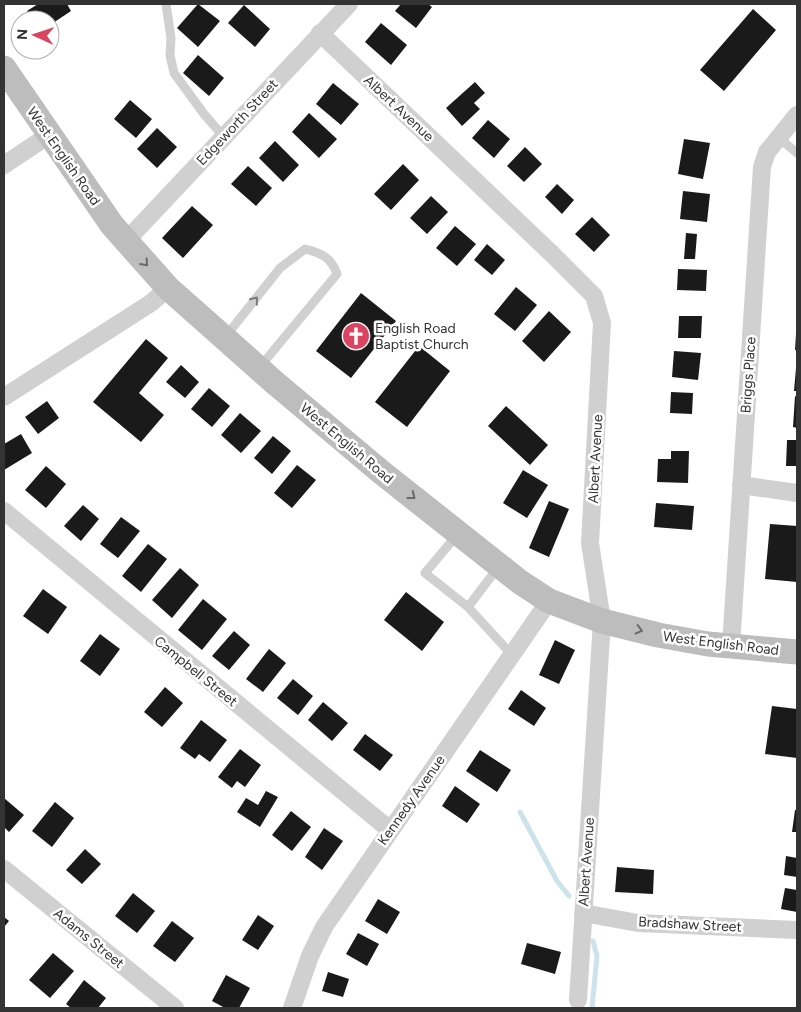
<svg xmlns="http://www.w3.org/2000/svg" width="801" height="1012" viewBox="0 0 801 1012" font-family="Figtree,sans-serif">
  <style>
    .lines { fill: none; stroke-linecap: round; stroke-linejoin: round }
    .stream { stroke: #cde2ea; stroke-width: 5 }
    .building { fill: #1a1a1a }
    .lane { stroke: #d0d0d0; stroke-width: 9 }
    .street { stroke: #d0d0d0; stroke-width: 18 }
    .secondary { stroke: #bdbdbd; stroke-width: 25 }
    .oneway { stroke: #6a6a6a }
    .oneway2 { stroke: #7a7a7a }
    .labels { text-anchor: middle; stroke-width: 5; stroke-linejoin: round; paint-order: stroke }
    .street-label { font-size: 14px; fill: #333; stroke: #fff }
    .poi-label { font-size: 14px; fill: #333; stroke: #fff; text-anchor: start }
  </style>
  <rect width="100%" height="100%" fill="#fff"/>
  <g class="lines">
    <path class="stream" d="M520,812l37,69 12,15
      M592,1008l5,-52 -4,-15"/>
  </g>
  <path class="building" d="M38,4h29l4,7 -21,14v-5h-17l-6,-9z
    M198,4l22,17 -22,26 -21,-19z
    M401,4h27l4,3 -16,21 -21,-17z
    M244,5l26,24 -15,18 -27,-24z
    M753,9l23,21 -52,61 -24,-21z
    M381,23l26,22 -16,20 -26,-23z
    M198,55l26,23 -15,18 -26,-23z
    M475,82l10,11 -11,10 6,6 -18,17 -16,-18z
    M333,83l26,21 -18,21 -25,-21z
    M130,100l22,19 -16,19 -22,-19z
    M309,113l28,26 -18,19 -27,-26z
    M488,120l22,19 -16,19 -22,-20z
    M157,128l20,19 -20,21 -20,-19z
    M684,139l26,4 -7,36 -25,-5z
    M275,141l24,24 -16,17 -24,-24z
    M525,147l17,17 -18,18 -17,-16z
    M403,164l16,16 -28,30 -17,-16z
    M248,166l24,22 -16,18 -25,-22z
    M557,184l17,16 -12,14 -17,-17z
    M683,191l27,3 -3,28 -27,-3z
    M431,196l17,16 -21,22 -17,-16z
    M192,206l21,19 -30,33 -21,-20z
    M592,217l18,18 -16,17 -19,-18z
    M455,226l21,18 -19,22 -21,-18z
    M686,233l11,1 -2,25h-11z
    M487,244l18,16 -13,15 -18,-15z
    M678,269l29,1 -1,21 -29,-1z
    M516,287l21,18 -22,26 -21,-17z
    M361,293l35,28 -45,57 -35,-27z
    M549,311l22,21 -27,30 -22,-21z
    M679,316h23l-1,22h-23z
    M796,334h1v16h-2z
    M146,339l22,19 -29,35 25,22 -23,27 -48,-40z
    M419,346l31,25 -43,56 -32,-25z
    M674,351l27,2 -3,27 -26,-3z
    M181,365l18,17 -14,16 -19,-16z
    M796,368h1v23h-3z
    M209,388l21,18 -18,21 -21,-18z
    M671,392l22,1 -1,21 -22,-1z
    M795,396l2,1v31l-4,-1z
    M47,401l12,17 -21,16 -13,-17z
    M506,406l42,39 -18,20 -42,-39z
    M240,413l21,18 -20,22 -20,-18z
    M21,434l11,19 -28,17v-26z
    M273,436l18,15 -19,23 -18,-16z
    M787,440h10v26h-11z
    M671,451h18l-1,32 -31,-1 1,-23h13z
    M297,465l19,15 -24,28 -18,-15z
    M46,466l20,18 -20,24 -21,-18z
    M523,470l25,15 -21,33 -24,-15z
    M549,501l20,8 -20,48 -20,-9z
    M656,503l38,3 -2,24 -38,-3z
    M83,505l16,14 -18,22 -17,-15z
    M121,517l19,14 -22,27 -18,-14z
    M770,524l27,2v56l-32,-3z
    M148,544l19,15 -26,33 -19,-16z
    M180,568l19,17 -27,33 -20,-18z
    M43,589l24,18 -19,27 -25,-18z
    M406,592l38,30 -22,29 -38,-31z
    M203,599l24,20 -25,31 -24,-20z
    M234,631l16,14 -21,25 -17,-14z
    M100,634l20,15 -20,27 -20,-15z
    M555,640l20,10 -16,34 -20,-9z
    M269,649l17,14 -23,29 -17,-13z
    M293,679l20,17 -15,19 -21,-17z
    M165,687l18,16 -21,24 -18,-15z
    M521,690l25,18 -12,18 -26,-17z
    M323,702l25,21 -16,18 -24,-21z
    M772,706l25,3v49l-32,-4z
    M201,720l26,20 -17,22 -11,-8 -4,5 -15,-11z
    M365,734l28,21 -13,16 -27,-21z
    M240,749l21,16 -16,22 -8,-6 -5,7 -14,-11z
    M480,750l31,20 -14,22 -31,-21z
    M455,786l25,18 -13,19 -25,-17z
    M266,791l12,6 -18,30 -23,-15 9,-14 12,7z
    M4,798l20,17 -15,17 -5,-5z
    M55,802l19,16 -22,29 -20,-16z
    M795,810h2v22h-5z
    M291,811l20,16 -19,24 -20,-16z
    M324,828l19,13 -21,29 -17,-13z
    M85,849l16,15 -19,20 -16,-14z
    M786,856l11,2v19l-13,-2z
    M617,867l37,3 -1,24 -38,-2z
    M785,888l12,2v22l-16,-3z
    M133,893l22,18 -18,22 -22,-17z
    M378,899l22,13 -13,22 -22,-13z
    M258,915l16,11 -16,24 -16,-10z
    M4,917l5,4 -5,6z
    M172,921l22,17 -19,24 -22,-16z
    M358,933l21,11 -12,22 -21,-12z
    M527,943l34,9 -6,22 -34,-10z
    M53,953l21,18 -24,27 -21,-18z
    M328,972l21,7 -6,18 -21,-6z
    M226,975l24,13 -11,20h-14l-13,-7z
    M84,980l22,18 -8,10h-27l-5,-4z"/>
  <g class="lines">
    <path class="lane" d="M166,4l5,34 -1,17 4,18 30,41 19,22
      M779,138l18,15
      M226,336l54,-68 25,-19c16,4 26,8 32,25l-78,94
      M457,535l-32,38 43,34 44,48
      M468,607l31,-41"/>
    <path class="street" d="M320,33l232,221 42,42 8,27 -12,220 12,78 -24,379
      M4,165l45,-30
      M126,241l223,-237
      M4,397l147,-94 17,-15
      M741,485l56,8
      M4,511l386,319
      M731,646l31,-479 5,-15 30,-37
      M4,869l171,139
      M583,913l55,10 159,7
      M292,1008l18,-52 14,-29 225,-326"/>
    <path class="secondary" d="M4,68l108,157 56,63 106,94 107,90 139,110 29,19 53,20 56,14 50,9 89,8"/>
  </g>
  <defs><path id="oneway-chevron" d="M-2-3.5L2.5 0L-2 3.5" fill="none" stroke-width="1.6" stroke-linecap="round" stroke-linejoin="round" transform="scale(1.25)"/></defs>
  <g class="oneway">
    <use href="#oneway-chevron" transform="translate(145 263) rotate(48)"/>
    <use href="#oneway-chevron" transform="translate(412 496) rotate(38)"/>
    <use href="#oneway-chevron" transform="translate(639 630) rotate(14)"/>
  </g>
  <use class="oneway2" href="#oneway-chevron" transform="translate(255 300) rotate(-51)"/>
  <defs>
    <g id="church-disc" transform="scale(1.4375)"><circle r="9.5" fill="#da4460" stroke="#fff"/><path d="M-1.2-6h2.4v3.5h3.3v2.4h-3.3V6h-2.4V-.1h-3.3v-2.4h3.3Z" fill="#fff"/></g>
  </defs>
  <g fill-rule="evenodd">
    <use href="#church-disc" x="356" y="336"/>
  </g>
  <g class="labels">
    <g class="street-label">
      <text transform="translate(399 108) rotate(43)" y="5">Albert Avenue</text>
      <text transform="translate(237 122) rotate(-47)" y="5">Edgeworth Street</text>
      <text transform="translate(64 156) rotate(55)" y="5">West English Road</text>
      <text transform="translate(748 375) rotate(-86)" y="5">Briggs Place</text>
      <text transform="translate(347 443) rotate(40)" y="5">West English Road</text>
      <text transform="translate(595 459) rotate(-87)" y="5">Albert Avenue</text>
      <text transform="translate(721 643) rotate(7)" y="5">West English Road</text>
      <text transform="translate(196 671) rotate(39)" y="5">Campbell Street</text>
      <text transform="translate(411 800) rotate(-55)" y="5">Kennedy Avenue</text>
      <text transform="translate(586 862) rotate(-86)" y="5">Albert Avenue</text>
      <text transform="translate(690 924) rotate(3)" y="5">Bradshaw Street</text>
      <text transform="translate(89 938) rotate(39)" y="5">Adams Street</text>
    </g>
    <g class="poi-label">
      <text x="375" y="333">English Road<tspan x="375" dy="16">Baptist Church</tspan></text>
    </g>
  </g>
  <rect width="801" height="1012" fill="none" stroke="#333333" stroke-width="10"/>
  <g transform="translate(35 35) rotate(273)"><circle r="24" fill="#ffffff" stroke="#adadad"/>
  <path d="M0-4L9 19L0 12L-9 19Z" fill="#da4460"/>
  <text y="-8" font-size="14" font-weight="bold" text-anchor="middle" fill="#333333">N</text>
  </g>
</svg>
